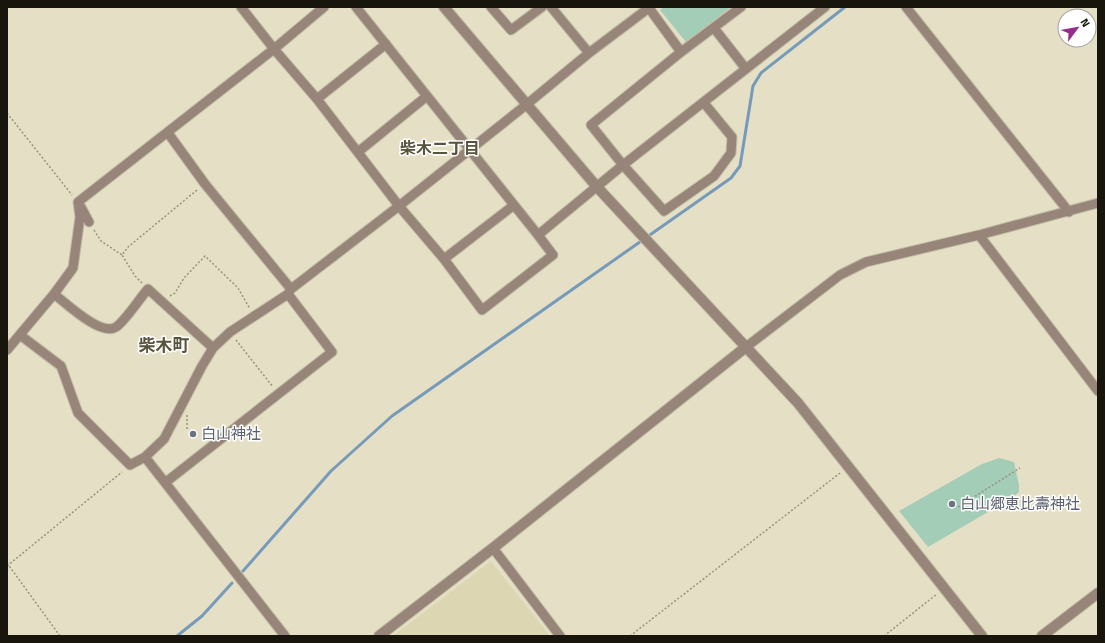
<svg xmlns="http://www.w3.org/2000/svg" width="1105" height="643" viewBox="0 0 1105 643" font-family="'Titillium Web','Noto Sans JP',sans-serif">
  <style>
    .built { fill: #ddd6b3 }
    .green { fill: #a3cdb7 }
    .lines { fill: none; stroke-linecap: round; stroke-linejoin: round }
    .stream { stroke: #769aba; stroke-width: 3 }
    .minor-casing { stroke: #c0bba4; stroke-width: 11 }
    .tertiary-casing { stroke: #c0bba4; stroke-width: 12 }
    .path { stroke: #97947f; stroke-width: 1.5; stroke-dasharray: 2 2; stroke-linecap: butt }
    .minor { stroke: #978579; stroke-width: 9 }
    .tertiary { stroke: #978579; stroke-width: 10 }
    .worship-dot { fill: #6b7280; stroke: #fff; stroke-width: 1.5 }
    .labels { text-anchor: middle; stroke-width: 3; stroke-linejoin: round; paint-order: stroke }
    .worship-label { font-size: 15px; fill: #5b616d; stroke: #fff; text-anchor: start }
    .neighbourhood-label { font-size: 16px; font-weight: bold; fill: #58533c; stroke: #fff }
    .quarter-label { font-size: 17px; font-weight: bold; fill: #58533c; stroke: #fff }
  </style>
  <rect width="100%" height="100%" fill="#e5e0c5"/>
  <path class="built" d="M491,561l59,75h-157z"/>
  <path class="green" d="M664,7h67l-45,35 -26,-32z
    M999,458l15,4 5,23v7l-7,6 -84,49 -29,-36 83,-47z"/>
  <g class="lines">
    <path class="stream" d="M243,571l88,-100 61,-55 339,-238 9,-12 13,-80 8,-13 84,-66
      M177,636l25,-20 30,-33"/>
    <g class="minor-casing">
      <path id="minor" d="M241,7l33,42 43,50 82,107 45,53 38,51 71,-55 -15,-20
        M356,7l182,228 85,-70 -32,-40 90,-73 60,-45
        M491,7l20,23 31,-23
        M551,7l38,46
        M906,7l163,205
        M649,8l32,44
        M714,28l32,41
        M317,99l69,-55
        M704,103l28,34 -1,16 -17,23 -50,35 -41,-46 202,-158
        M168,133l37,51 86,105
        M358,152l69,-56
        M81,207l8,15
        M979,235l119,156
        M444,259l70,-54
        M54,294c12,9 47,43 62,33 9,-6 24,-29 32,-38l65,59
        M20,335l41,31 17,47 52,52 15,-8 140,179
        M746,347l94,-72 26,-13 113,-27 119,-32
        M7,350l47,-56 19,-26 7,-51 -2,-15 196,-153 50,-42
        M145,457l19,-18 38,-73 11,-18 17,-16 58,-38 3,-5 108,-83 127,-101 63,-52 61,-46
        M166,482l166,-130 -44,-58
        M493,548l67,88"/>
    </g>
    <g class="tertiary-casing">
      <path id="tertiary" d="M444,7l153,180 201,216 184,233
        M379,636l114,-88 253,-201
        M1042,636l56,-43"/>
    </g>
    <path class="path" d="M7,113l65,82
      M94,230l7,11 21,14
      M142,283l-7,-7 -13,-21 6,-8 69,-57
      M170,296l5,-3 9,-15 21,-22 33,32 12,21
      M236,340l37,47
      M187,429v-14
      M958,507l62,-39
      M7,563l53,73
      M7,566l115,-94
      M630,636l210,-163
      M884,636l53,-42"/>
    <use href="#minor" class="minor"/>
    <use href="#tertiary" class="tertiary"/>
  </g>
  <g class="worship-dot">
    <circle cx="193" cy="434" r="4"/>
    <circle cx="952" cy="504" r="4"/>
  </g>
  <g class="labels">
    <g class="worship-label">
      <text x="201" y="439">白山神社</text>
      <text x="960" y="509">白山郷恵比壽神社</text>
    </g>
    <g class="neighbourhood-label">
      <text x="440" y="154">柴木二丁目</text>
    </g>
    <g class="quarter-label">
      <text x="164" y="351">柴木町</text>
    </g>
  </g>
  <rect width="1105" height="643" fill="none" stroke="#17150c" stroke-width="16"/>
  <g transform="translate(1077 28) rotate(58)"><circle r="19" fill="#ffffff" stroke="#a2a19e"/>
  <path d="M0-3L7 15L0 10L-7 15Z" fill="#962c8f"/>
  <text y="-6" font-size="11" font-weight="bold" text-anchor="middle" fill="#17150c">N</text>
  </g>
</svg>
